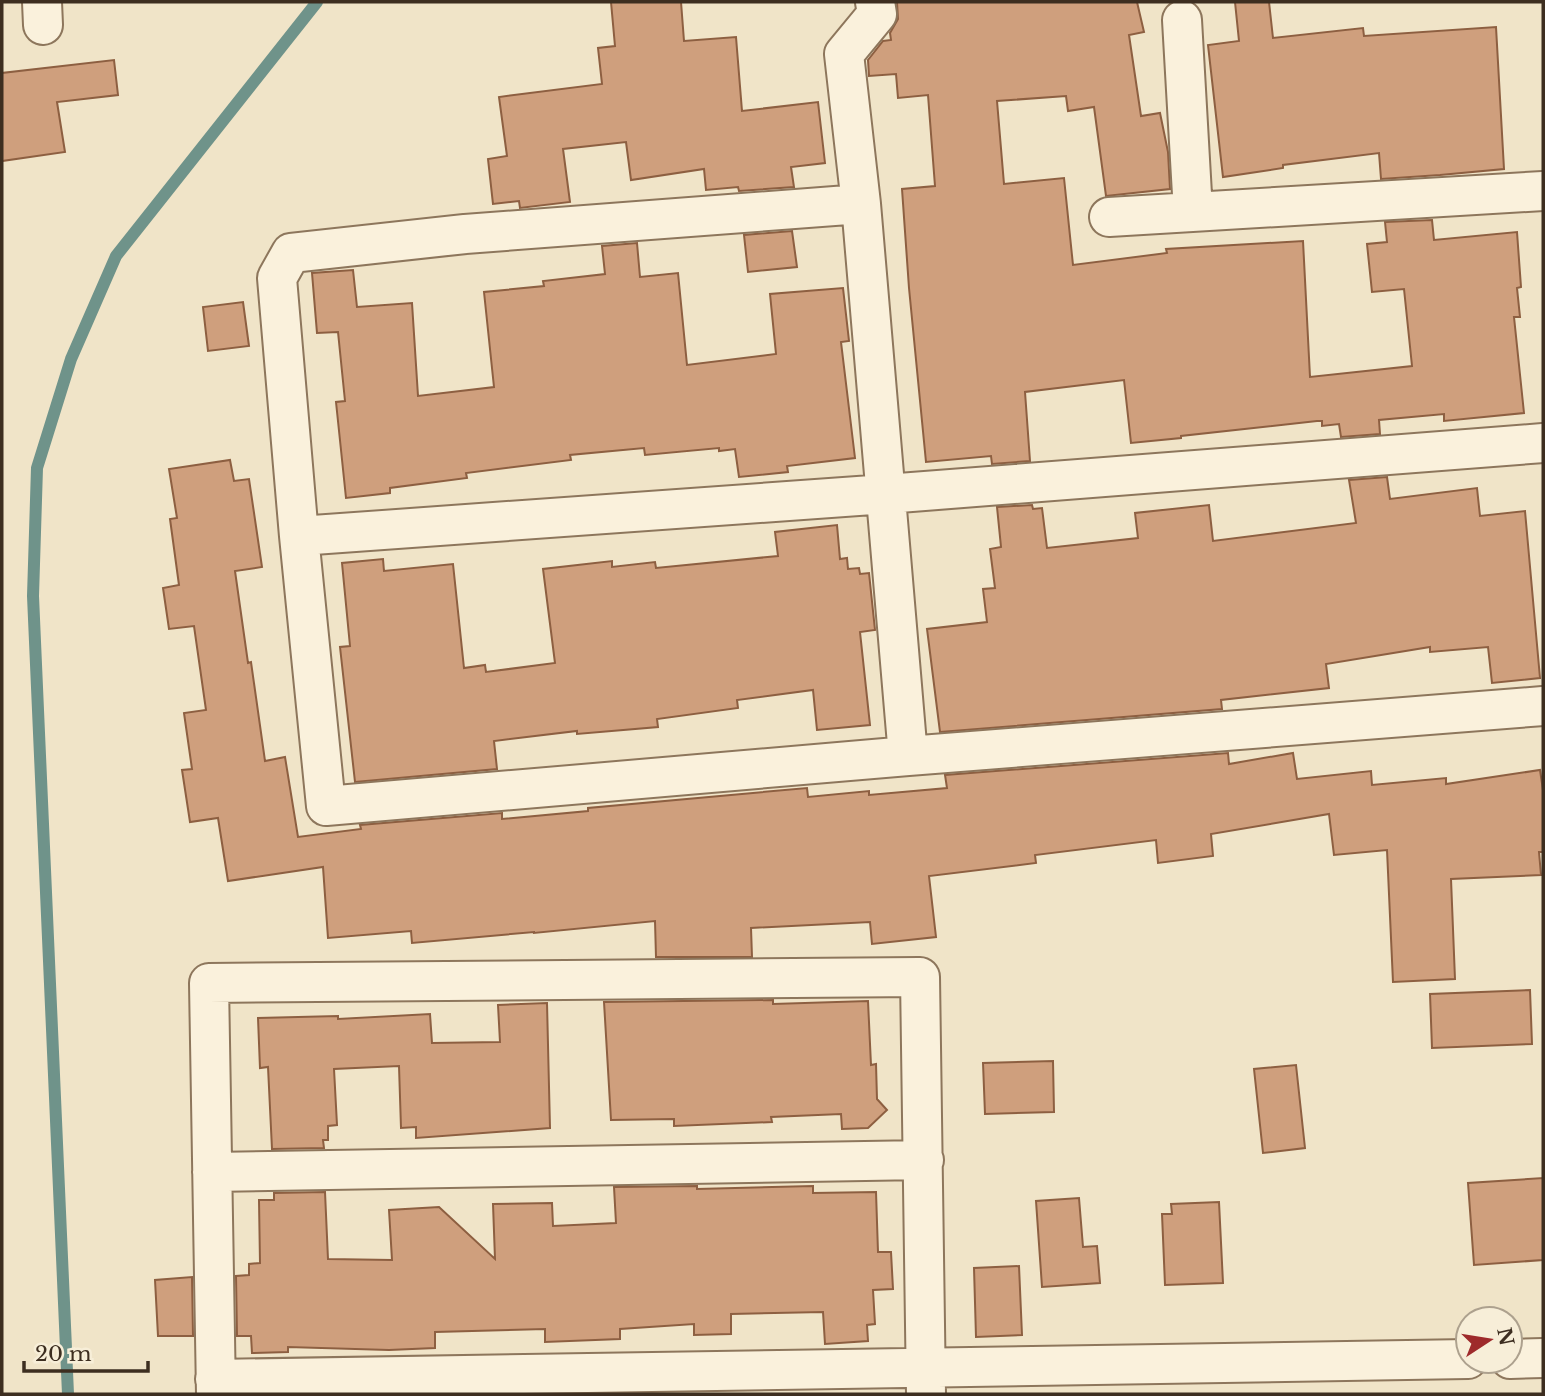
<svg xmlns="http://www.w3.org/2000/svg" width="1545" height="1396" viewBox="0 0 1545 1396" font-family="'Libre Baskerville',serif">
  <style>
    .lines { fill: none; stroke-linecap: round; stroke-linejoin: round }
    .stream { stroke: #6f938a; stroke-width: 12 }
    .building { fill: #cf9f7d; stroke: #8d5f41; stroke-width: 2 }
    .minor-casing { stroke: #8d765c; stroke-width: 42 }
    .minor { stroke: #faf1dc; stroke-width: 38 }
  </style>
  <rect width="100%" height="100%" fill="#f0e4c8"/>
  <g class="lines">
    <path class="stream" d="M68,1394l-35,-798 4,-128 34,-109 45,-103 201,-254"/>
  </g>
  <path class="building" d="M611,2h70l3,39 52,-4 6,74 76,-9 7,61 -34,4 3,20 -55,4 -1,-4 -32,3 -2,-21 -73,11 -5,-38 -63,7 7,53 -50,6 -1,-7 -26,3 -5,-45 19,-3 -8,-59 103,-13 -4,-36 17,-2z
    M897,2h240l7,30 -15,3 12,81 19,-3 8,39 2,37 -64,7 -12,-89 -26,4 -2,-15 -69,5 7,83 60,-6 9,87 94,-12 -1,-4 137,-8 7,136 102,-11 -8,-77 -32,3 -5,-48 20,-2 -2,-20 47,-2 2,20 83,-8 4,55 -4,1 3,29h-6l10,96 -80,8v-7l-65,6 1,14 -39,3 -2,-13 -17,2v-5h-5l-136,15v2l-50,5 -7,-63 -99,12 5,69 -38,3 -1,-8 -65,6 -17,-174 -7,-99 33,-3 -7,-91 -30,3 -2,-24 -27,2 -1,-16 15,-19 8,-1 -1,-7 8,-14z
    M1235,2h34l4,36 90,-10 1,8 132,-9 8,142 -64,6 -59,4 -2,-26 -96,12v3l-60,9 -15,-132 31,-4z
    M114,60l4,35 -61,7 8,50 -63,9v-88z
    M792,231l5,36 -49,5 -4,-37z
    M637,243l3,34 38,-4 9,92 89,-11 -6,-60 73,-6 6,53 -8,1 14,116 -68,8 1,6 -49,5 -4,-28 -16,2v-3l-74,7 -1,-7 -74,7 1,5 -105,13 1,5 -77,10v5l-44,5 -10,-96 9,-1 -7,-69 -21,1 -5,-60 41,-3 4,37 55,-4 6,93 76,-9 -10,-95 60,-6 -1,-5 62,-7 -3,-28z
    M243,302l6,44 -41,5 -5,-44z
    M230,460l4,21 15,-2 13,88 -27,4 13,92 3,-1 14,99 20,-4 13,80 63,-8 -1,-4 142,-12v6l86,-8v-3l219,-20 1,9 61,-6v4l78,-7 -2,-13 283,-22 1,11 64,-11 4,26 74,-8 1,14 74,-7v6l94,-14 3,20v62h-4l2,23 -90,4 4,100 -62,3 -6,-132 -53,5 -5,-41 -118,20 2,22 -55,7 -2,-23 -121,15 1,8 -107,13 7,61 -64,7 -2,-22 -119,6 1,29h-96l-1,-36 -121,12v-1l-122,11 -1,-12 -83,7 -5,-71 -95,14 -10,-63 -28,4 -8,-52 10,-1 -8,-56 22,-3 -12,-84 -25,3 -6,-41 16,-3 -9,-66 7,-1 -8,-49z
    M1387,477l3,22 87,-11 3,28 45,-5 15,167 -48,5 -4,-36 -58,5v-5l-104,17 3,24 -108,12 1,9 -282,23 -13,-103 60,-7 -4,-33 12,-1 -5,-39 11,-2 -4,-40 35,-2 1,4 9,-1 5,40 91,-10 -3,-25 74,-8 4,36 143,-18 -7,-43z
    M837,525l3,34 7,-1 1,11 11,-1 1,6 9,-1 6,57 -15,2 10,93 -53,5 -4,-40 -76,10 1,8 -81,11 1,8 -81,7v-3l-83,10 3,28 -142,13 -15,-135 10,-1 -8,-83 41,-4 1,12 69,-7 11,104 21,-3 1,7 69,-9 -12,-94 69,-8v6l43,-5 1,6 122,-12 -3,-24z
    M1530,990l2,54 -100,4 -2,-54z
    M773,1000v4l95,-3 3,64 5,-1 1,35 10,11 -19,18 -26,1 -1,-15 -70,3 1,5 -98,4v-7l-63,1 -7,-118z
    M547,1003l3,125 -134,10v-11l-15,1 -2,-62 -65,3 3,56 -9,1v14h-5l1,8 -52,1 -4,-82 -8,1 -2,-50 80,-2v3l92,-5 2,29 68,-1 -2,-37z
    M1053,1061l1,51 -69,2 -2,-51z
    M1296,1065l9,83 -42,5 -9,-84z
    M1543,1178v82l-69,5 -6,-82z
    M697,1186v3l116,-3v7l63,-1 2,60h13l2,37 -20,1 2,34 -8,1 1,16 -43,3 -2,-32 -92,2v20l-37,1v-11l-74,5v10l-75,3v-13l-110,3v16l-46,2 -101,-3v5l-36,1 -1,-17h-14l-1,-60 13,-1v-11l11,-1 -1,-63h15v-7l51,-1 3,67 64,1 -3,-50 50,-3 56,52 -2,-55 59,-1 1,23 63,-3 -2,-36z
    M1079,1198l4,49 14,-1 3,37 -58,4 -6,-86z
    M1219,1202l4,81 -58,2 -3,-71h10l-1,-10z
    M1019,1266l3,69 -46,2 -2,-69z
    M192,1277l1,59h-35l-3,-56z"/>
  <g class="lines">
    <g class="minor-casing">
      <path id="minor" d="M42,2l1,23
        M875,2l2,12 -33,40 17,150 47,552
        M1182,20l11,192
        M861,204l-396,30 -174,19 -14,25 22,258 27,270 582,-50 635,-50
        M1109,217l434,-26
        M299,536l587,-42 657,-51
        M212,1172l712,-12
        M1510,1359l33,-1
        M215,1379l1253,-20
        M216,1394l-7,-411 711,-6 6,417"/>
    </g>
    <use href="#minor" class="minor"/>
  </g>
  <rect width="1545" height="1396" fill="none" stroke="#3d2e20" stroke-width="7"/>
  <g transform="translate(1489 1340) rotate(78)"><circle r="33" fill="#f7eed8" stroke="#ada18e" stroke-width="2"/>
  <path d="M0-5L12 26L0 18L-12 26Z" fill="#9e2a2b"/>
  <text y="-10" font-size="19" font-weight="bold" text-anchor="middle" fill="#3d2e20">N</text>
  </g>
  <path d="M24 1361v10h124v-10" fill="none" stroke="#3d2e20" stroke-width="3.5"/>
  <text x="35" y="1361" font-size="21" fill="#3d2e20" stroke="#f7eed8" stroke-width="5" paint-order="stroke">20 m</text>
</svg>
